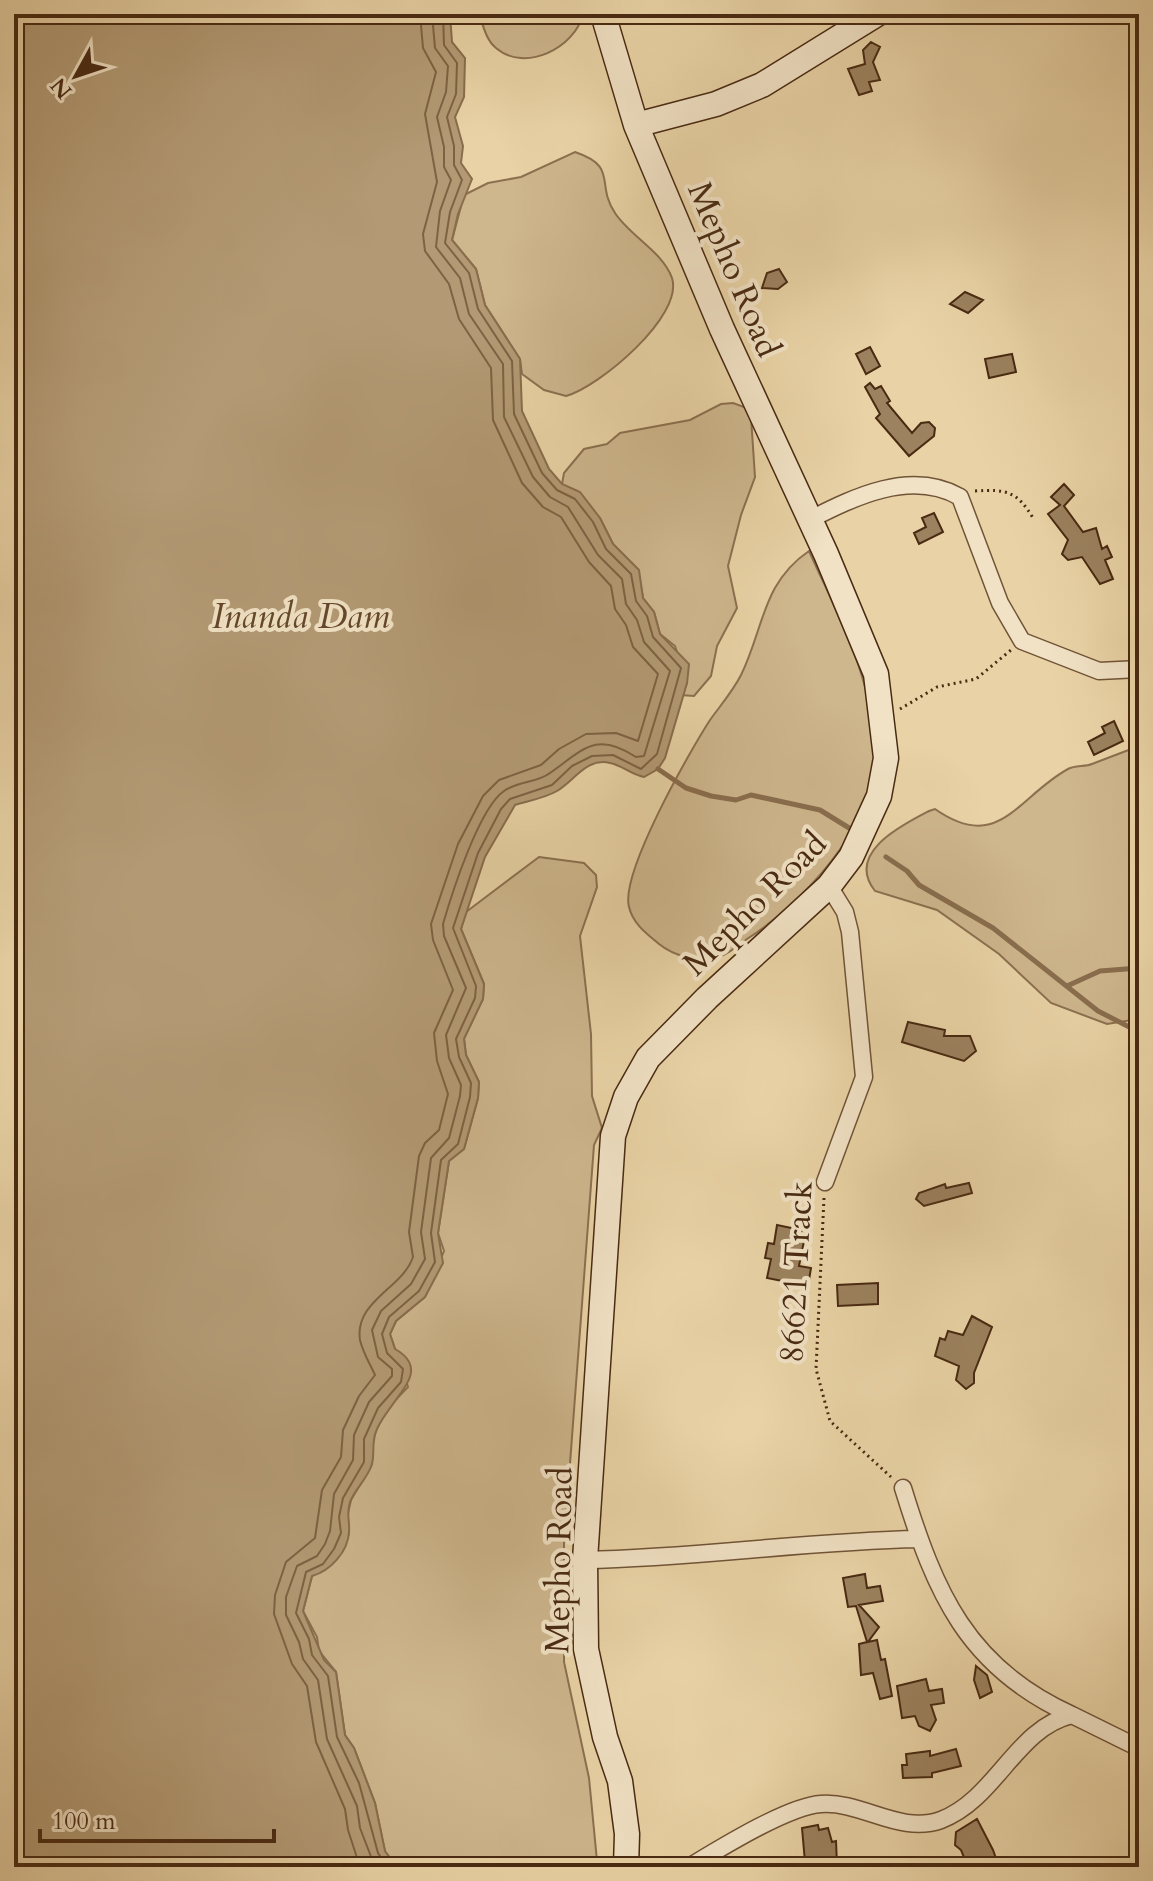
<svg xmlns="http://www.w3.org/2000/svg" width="1153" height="1881" viewBox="0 0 1153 1881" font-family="Cardo,serif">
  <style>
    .green { fill: #ceb68d; stroke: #8c7050; stroke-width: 2 }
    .water { fill: #b39a74; stroke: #896d4d; stroke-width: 2 }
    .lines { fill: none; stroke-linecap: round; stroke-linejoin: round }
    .shore { stroke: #7e6243; stroke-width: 2 }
    .stream { stroke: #896d4d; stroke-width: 5 }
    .building { fill: #9c825f; stroke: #492a12; stroke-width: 2 }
    .street-casing { stroke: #715437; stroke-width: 19 }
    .secondary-casing { stroke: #492a12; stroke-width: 27 }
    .path { stroke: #492a12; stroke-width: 3; stroke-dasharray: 2 4; stroke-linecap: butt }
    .street { stroke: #f1e2c5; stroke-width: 16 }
    .secondary { stroke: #f1e2c5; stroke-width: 24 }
    .labels { text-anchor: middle; stroke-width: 8; stroke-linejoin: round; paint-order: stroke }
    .street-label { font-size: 34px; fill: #492a12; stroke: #f1e2c5 }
    .water-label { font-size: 36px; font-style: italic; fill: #64462a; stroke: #f1e2c5 }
  </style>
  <rect width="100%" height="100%" fill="#e9d3a6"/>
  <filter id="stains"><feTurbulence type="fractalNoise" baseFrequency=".0025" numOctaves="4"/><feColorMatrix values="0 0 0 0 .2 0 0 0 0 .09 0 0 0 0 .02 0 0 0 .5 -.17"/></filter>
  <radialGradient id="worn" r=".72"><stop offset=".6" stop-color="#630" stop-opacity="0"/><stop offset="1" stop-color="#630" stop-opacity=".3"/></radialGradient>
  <path class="green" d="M479,14h104c-8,34 -58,59 -87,34 -10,-8 -13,-23 -17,-34z
    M575,152c44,15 20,31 40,61 15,23 48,39 57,65 12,38 -73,109 -106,118l-22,-6 -22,-16 -2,-15 -35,-54 -9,-36 -24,-29 12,-45 24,-12 33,-6z
    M733,403l11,4 7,10 4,60 -14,38 -13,51 9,42 -20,38 -6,30 -17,20 -13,-1 6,-12 -12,-37 -15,-12 -6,-22 -11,-14 -5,-28 -25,-26 -13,-26 -38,-34 2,-11 20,-24 23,-5 13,-11 70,-13 31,-16z
    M809,551c31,69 65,128 66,206 2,68 -75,148 -128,182 -9,7 -20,16 -31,19 -19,4 -42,-2 -57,-14 -12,-10 -26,-20 -30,-37 -9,-34 61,-156 81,-187 10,-14 23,-29 31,-45 23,-47 21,-92 68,-124z
    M1139,746v276l-7,-2 -25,4 -56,-21 -52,-49 -62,-44 -62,-19c-30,-38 27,-66 54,-80l6,-2c64,45 82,-12 133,-40 7,-4 17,-2 24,-5 16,-6 31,-12 47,-18z
    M539,857l45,6 12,12 1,12 -17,49 11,98 1,62 10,32 -8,17 -30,398v119l25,116 8,83 -2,6h-198l-12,-15 -10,-49 -21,-55 -9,-13 -9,-63 -17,-21 -2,-14 -14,-26 9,-35 29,-23 8,-19 -2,-16 4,-18 21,-36 -1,-22 13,-30 24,-25 -18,-53 6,-13 29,-24 19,-46 -6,-18 11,-72 15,-12 14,-51 1,-16 -13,-27 -2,-17 19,-39 1,-15 -23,-55 5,-17z"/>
  <path class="water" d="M14,14h436l2,28 13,16 -1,39 -9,20 8,29 -2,17 11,16 -14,35 -6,26 24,29 9,36 35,54 2,52 27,58 13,15 18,8 20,26 13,26 26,26 4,28 11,14 6,22 29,30 -2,19 -22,75 -7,11 -14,8c-13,-2 -22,-12 -34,-14 -23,-6 -36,18 -53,28 -12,7 -29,10 -42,14l-30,52 -24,72 23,55 -1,15 -19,40 2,16 13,27 -1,16 -14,51 -15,12 -11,72 5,30 -18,34 -29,24 -6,13 5,15c9,5 17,12 16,23 -1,15 -26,38 -34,57 -6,13 -2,22 -5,35 -4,14 -17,25 -22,38 -4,11 0,19 -1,30 -1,20 -19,39 -37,44l-9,35 21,49 12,12 9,63 9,13 21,55 10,48 12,16h-383z"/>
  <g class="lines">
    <path class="shore" d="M360,1867l-12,-37 -3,-21 -29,-67 -9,-56 -15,-22 -18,-50 1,-19 11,-33 29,-24 7,-48 19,-33 2,-27 16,-34 16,-21c-5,-11 -12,-22 -15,-35 -6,-39 43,-52 53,-83l-4,-25 10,-76 6,-13 14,-13 9,-36 -11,-33 -3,-28 19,-43 -20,-50 -2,-16 27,-80 25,-48 16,-16 42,-15 18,-16 27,-15 30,-1 22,8 20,-67 -25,-27 -7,-22 -11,-16 -4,-23 -22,-24 -28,-45 -18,-10 -21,-24 -29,-63 -2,-52 -32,-49 -10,-35 -24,-33 -2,-17 14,-52 -12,-68 11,-42 -13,-24 -3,-34
      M375,1867l-15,-39 -3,-22 -30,-67 -9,-59 -15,-21 -4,-17 -13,-27v-18l11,-31 20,-10 8,-12 5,-13 4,-37 19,-34 1,-25 15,-33 23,-26v-7l-14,-12 -6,-27 9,-19 30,-27 14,-25 -4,-27 10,-74 18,-20 11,-42 1,-11 -12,-27 -3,-23 20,-47 -22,-52 -1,-12c9,-31 36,-116 61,-133 14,-10 33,-8 46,-18 34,-24 46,-42 86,-16l8,-1 26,-85 -26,-29 -7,-22 -11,-16 -4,-25 -24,-24 -30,-48 -18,-10 -17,-20 -29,-60 -1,-53 -34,-50 -9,-36 -24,-31 4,-36 11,-31 -7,-13v-20l-7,-30 9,-25 2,-26 -13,-18 -3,-34
      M387,1867l-9,-14 -19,-70 -22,-46 -9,-61 -16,-21 -3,-16 -13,-26 10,-41 17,-8 11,-15 7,-16 -2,-16 4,-19 21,-36v-23l14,-31 23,-26 2,-13 -16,-16 -5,-19 7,-17 30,-26 16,-29 -4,-29 10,-73 17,-16 12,-47 1,-14 -12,-26 -3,-18 19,-41 1,-12 -23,-58 25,-75 23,-44 9,-10 42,-14 20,-19 20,-10 21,-1 28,14 16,-15 24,-86 -28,-31 -6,-21 -11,-15 -5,-27 -25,-25 -13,-27 -18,-23 -18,-9 -15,-17 -28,-59 -2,-53 -34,-52 -9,-36 -24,-30 5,-31 12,-32 -8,-15v-19l-7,-29 9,-23 1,-31 -13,-18 -1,-31"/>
    <path class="stream" d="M658,769l28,19 25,8 25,4 15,-5 69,15 34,21
      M886,857l21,14 12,14 74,43 105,83 41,21
      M1067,986l33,-15 39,-3"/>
  </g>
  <path class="building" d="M871,42l9,5 -7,15 7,18 -11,2 3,9 -13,4 -11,-26 17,-5 -2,-14z
    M779,269l8,13 -9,7 -16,-1 5,-15z
    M965,292l18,8 -15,13 -18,-9z
    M870,347l10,19 -14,8 -10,-20z
    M1012,354l4,18 -27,6 -4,-19z
    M870,383l5,6 6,-3 9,15 -3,2 25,30 9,-10 8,-1 6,6 -1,8 -25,20 -33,-38 4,-4 -15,-27z
    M1064,484l10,11 -10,11 19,26 13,-4 6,21 5,-3 5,11 -7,3 8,19 -13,5 -18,-27 -14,3 -6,-6 6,-14 -20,-26 12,-9 -9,-8z
    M934,513l9,19 -24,12 -5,-11 12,-6 -4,-9z
    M1114,721l9,20 -29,14 -6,-13 17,-9 -3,-6z
    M908,1022l37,8 -1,6h26l6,15 -12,10 -62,-19z
    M969,1183l3,10 -48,13 -8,-7 3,-6 26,-9 1,4z
    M777,1225l29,6 -7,35 12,2 -3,18 -41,-8 4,-19 -6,-1 3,-15 6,1z
    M878,1283v21l-40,2 -1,-21z
    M972,1316l20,11 -18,46v10l-8,6 -10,-9 3,-14 -24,-10 5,-18 5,2 3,-9 15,4z
    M865,1574l2,14 13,-2 3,15 -24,4 20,22 -11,15 9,-2 4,20 4,-1 7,37 -12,3 -7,-26 -12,2 -2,-31 8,-2 -11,-36 -8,1 -5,-29z
    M976,1666l11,9 5,17 -12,6 -6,-18z
    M926,1679l3,12 13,-2 2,14 -13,2 5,15 -6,11 -11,-5 -4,-10 -13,2 -5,-32z
    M956,1749l5,17 -29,7v4l-29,1 -1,-13h5l-1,-11 24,-3v5z
    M977,1819l16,31 6,17h-31l-7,-17 -6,-5 1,-13z
    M818,1825l1,5 9,-2 4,14 4,-1 1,24 -29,2 -3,-5 -3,-34z"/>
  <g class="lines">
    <g class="street-casing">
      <path id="street" d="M809,520c45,-23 102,-51 151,-23l40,106 22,38 77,30 40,-2
        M825,1182l39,-105 -14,-145 -5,-20 -16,-26
        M903,1488c32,104 64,180 169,227
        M585,1560c112,-2 222,-19 334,-21
        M689,1867c30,-18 99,-61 132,-63 41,-3 79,31 120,16 55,-21 75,-92 131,-105l67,33"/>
    </g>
    <g class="secondary-casing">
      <path id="secondary" d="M603,14l33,111 86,204 104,225 50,120 10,84 -7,38 -28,61 -22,29 -122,112 -59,60 -22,39 -13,39 -28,424 1,89 19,88 15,44 7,53 -1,33
        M636,125l80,-21 46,-19 115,-71"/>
    </g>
    <path class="path" d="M975,491c31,-2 42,0 58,27
      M900,709l37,-22 39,-8 35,-29
      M824,1198l-8,171 14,52 61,56"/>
    <use href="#street" class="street"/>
    <use href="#secondary" class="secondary"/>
  </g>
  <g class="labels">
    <g class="street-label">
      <text transform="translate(735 269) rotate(67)" y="12">Mepho Road</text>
      <text transform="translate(754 903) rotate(-45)" y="12">Mepho Road</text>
      <text transform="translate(795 1272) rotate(-87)" y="12">86621 Track</text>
      <text transform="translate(558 1560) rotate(-89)" y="12">Mepho Road</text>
    </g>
    <g class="water-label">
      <text x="301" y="628">Inanda Dam</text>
    </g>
  </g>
  <rect width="1153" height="1881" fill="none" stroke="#e9d3a6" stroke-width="48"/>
  <rect x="16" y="16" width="1121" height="1849" fill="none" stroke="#492a12" stroke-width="4"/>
  <rect x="24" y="24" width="1105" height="1833" fill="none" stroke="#492a12" stroke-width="2"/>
  <g transform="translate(76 76) rotate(230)" stroke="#f1e2c5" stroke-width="6" paint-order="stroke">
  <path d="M0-6L14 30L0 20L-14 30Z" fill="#492a12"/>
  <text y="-12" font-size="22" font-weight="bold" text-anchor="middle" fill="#492a12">N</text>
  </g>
  <path d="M40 1829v12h234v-12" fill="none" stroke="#492a12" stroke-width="4"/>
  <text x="52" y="1829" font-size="24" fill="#492a12" stroke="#f1e2c5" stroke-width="6" paint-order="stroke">100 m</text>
  <rect width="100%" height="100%" filter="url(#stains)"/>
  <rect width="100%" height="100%" fill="url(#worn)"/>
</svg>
